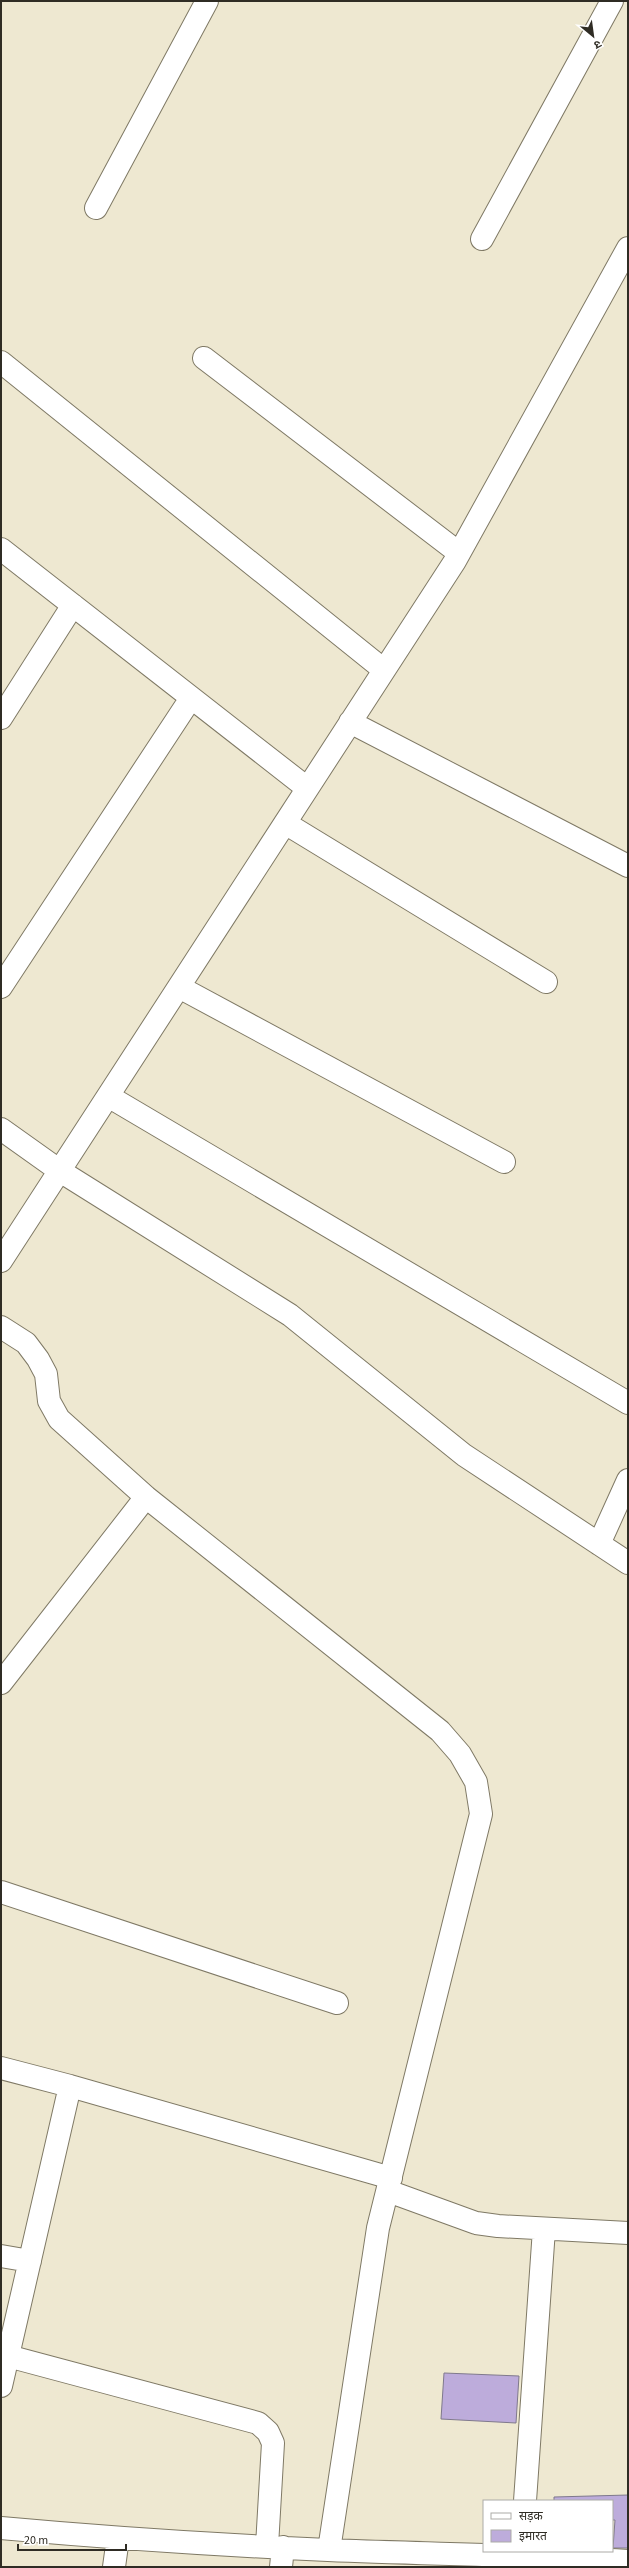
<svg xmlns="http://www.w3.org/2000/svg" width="629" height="2568" viewBox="0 0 629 2568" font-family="'Source Sans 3','Noto Sans Devanagari',sans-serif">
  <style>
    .building { fill: #bdacdb; stroke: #7f798c }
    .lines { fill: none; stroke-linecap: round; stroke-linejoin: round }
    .street-casing { stroke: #7f7965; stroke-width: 24 }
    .street { stroke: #fff; stroke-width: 22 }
  </style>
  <rect width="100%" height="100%" fill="#eee8d1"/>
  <path class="building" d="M444,2373l75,3 -3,47 -75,-4z
    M628,2495v53h-15l2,-28h-3v-19h-58v-4z"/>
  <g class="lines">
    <g class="street-casing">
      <path id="street" d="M96,208l111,-207
        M482,239l130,-238
        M204,358l255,195
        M1,362l383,308
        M1,549l306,239
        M1,718l72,-113
        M350,722l278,144
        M285,823l261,159
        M1,987l190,-289
        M179,987l325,175
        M108,1096l520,307
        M1,1129l59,42 230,144 174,140 164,108
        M1,1261l454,-700 173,-313
        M1,1327l25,16 12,16 8,15 3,27 10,18 87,78 294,234 20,23 16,28 5,32 -103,414 -49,322
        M599,1544l29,-64
        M1,1683l145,-186
        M1,1892l336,111
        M1,2068l69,18 321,92
        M388,2191l88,32 22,3 130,7
        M1,2256l29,5
        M8,2356l250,67 10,9 5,11 -6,103
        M1,2386l69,-300
        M525,2501l19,-272
        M1,2528c109,10 218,17 327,22 100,4 200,5 300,11
        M114,2567l4,-29
        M281,2567l2,-20"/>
    </g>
    <use href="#street" class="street"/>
  </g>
  <rect width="629" height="2568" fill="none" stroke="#2f2c24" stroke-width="4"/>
  <rect x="483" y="2500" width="130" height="52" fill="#ffffff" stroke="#acaba7"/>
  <rect x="491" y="2513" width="20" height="6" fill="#ffffff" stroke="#acaba7"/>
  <text x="519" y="2520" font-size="12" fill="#2f2c24">सड़क</text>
  <rect x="491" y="2530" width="20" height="12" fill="#bdacdb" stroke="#acaba7"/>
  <text x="519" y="2540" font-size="12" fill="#2f2c24">इमारत</text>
  <g transform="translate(593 36) rotate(151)" stroke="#ffffff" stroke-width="3" paint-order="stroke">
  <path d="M0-3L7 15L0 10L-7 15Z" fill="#2f2c24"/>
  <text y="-6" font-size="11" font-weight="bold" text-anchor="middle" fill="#2f2c24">उ</text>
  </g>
  <path d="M18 2544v6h108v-6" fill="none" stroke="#2f2c24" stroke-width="2"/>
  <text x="24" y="2544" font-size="12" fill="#2f2c24" stroke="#ffffff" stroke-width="3" paint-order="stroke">20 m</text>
</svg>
